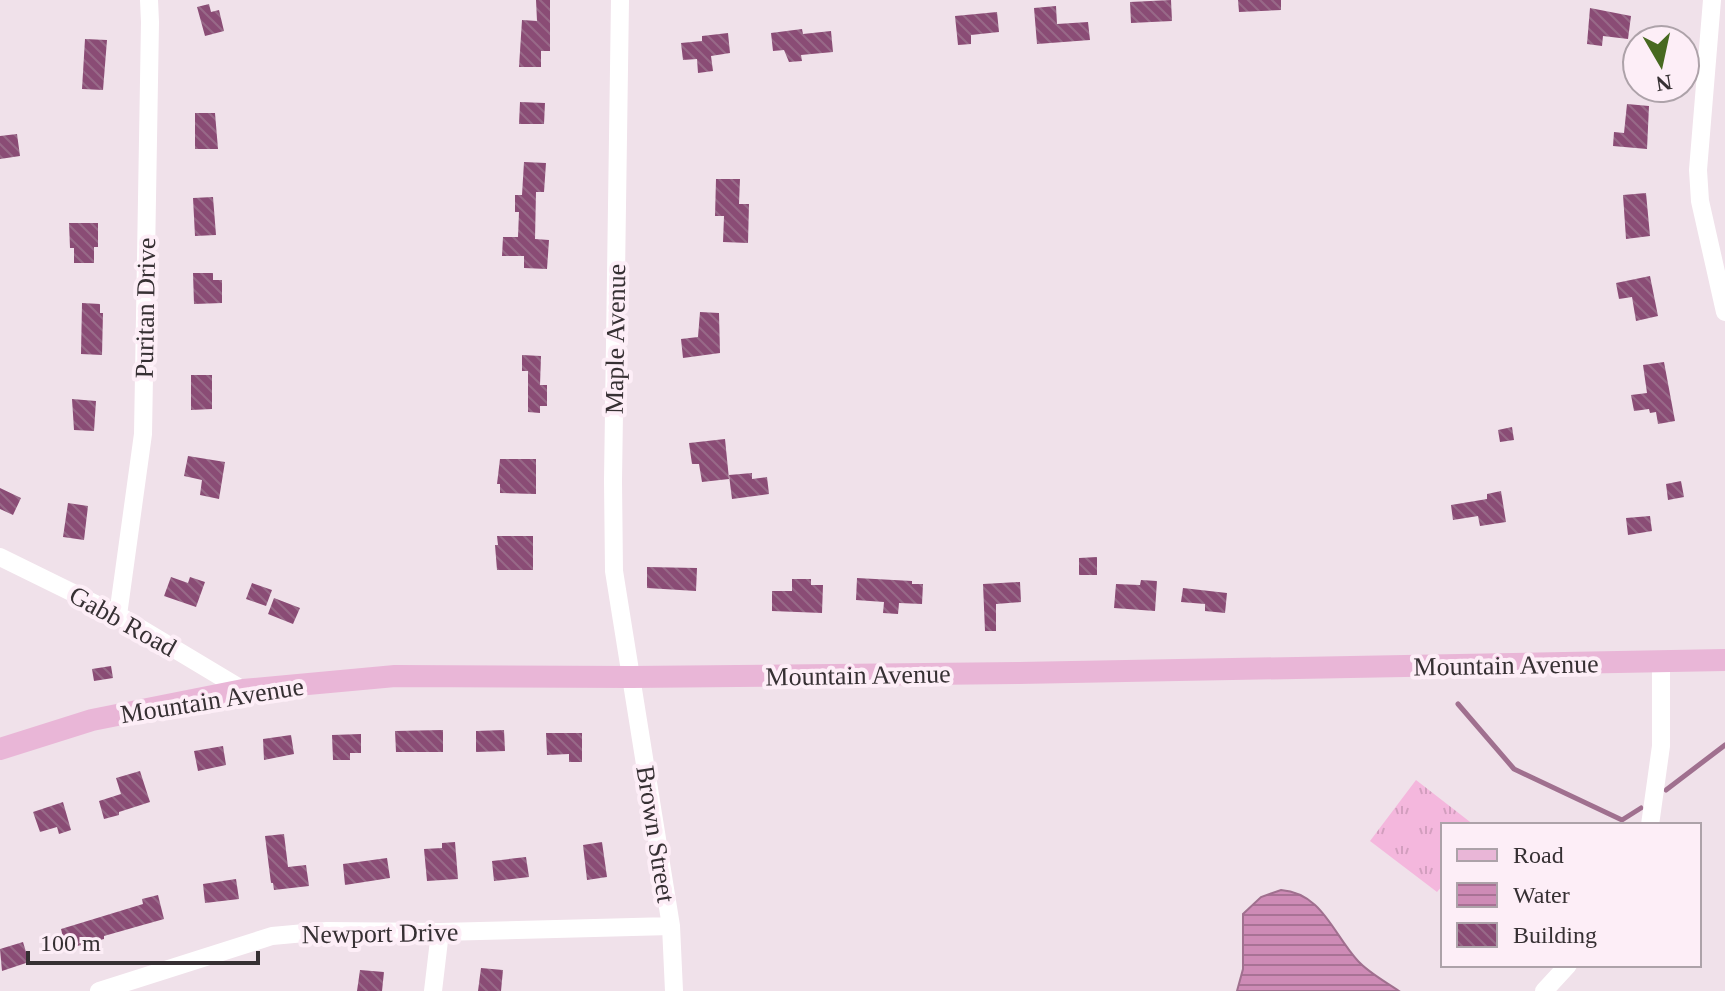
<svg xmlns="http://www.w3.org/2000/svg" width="1725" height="991" viewBox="0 0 1725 991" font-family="'Times New Roman',serif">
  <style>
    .park { fill: url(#park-tufts) }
    .water { fill: url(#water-rules); stroke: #a0708f; stroke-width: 2 }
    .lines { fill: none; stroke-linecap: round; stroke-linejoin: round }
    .stream { stroke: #a0708f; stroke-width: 5 }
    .building { fill: url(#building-back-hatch) }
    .minor { stroke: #fff; stroke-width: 18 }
    .major { stroke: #e9b6d7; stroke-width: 22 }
    .labels { text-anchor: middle; stroke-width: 8; stroke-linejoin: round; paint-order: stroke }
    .street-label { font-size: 26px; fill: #363033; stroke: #fdeef7 }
  </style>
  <defs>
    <pattern id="park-tufts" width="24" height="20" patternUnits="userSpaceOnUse" patternTransform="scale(2)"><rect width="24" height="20" fill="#f4b7dd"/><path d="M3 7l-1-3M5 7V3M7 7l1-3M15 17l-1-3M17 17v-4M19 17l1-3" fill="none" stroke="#d29ebe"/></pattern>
    <pattern id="water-rules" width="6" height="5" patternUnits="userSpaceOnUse" patternTransform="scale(2)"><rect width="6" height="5" fill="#ce8bb6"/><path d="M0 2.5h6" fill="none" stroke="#a87295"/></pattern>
    <pattern id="building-back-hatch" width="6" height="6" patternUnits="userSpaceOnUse" patternTransform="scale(2)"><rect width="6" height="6" fill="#8a4c75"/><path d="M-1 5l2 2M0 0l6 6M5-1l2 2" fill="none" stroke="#986988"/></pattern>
  </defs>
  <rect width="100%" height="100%" fill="#f0e1ea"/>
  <path class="park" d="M1416,780l58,45h-31v60l-6,7 -67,-51z"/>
  <path class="water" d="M1281,890c41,3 52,44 77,71 11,12 28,21 41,30h-162l6,-22v-55l18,-17z"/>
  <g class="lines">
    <path class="stream" d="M1458,704l56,65 108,51 19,-12
      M1666,790l59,-45"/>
  </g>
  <path class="building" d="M536,0h14v51h-9v16h-22l3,-47 15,1z
    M1171,0l1,21 -41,2 -1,-21z
    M1238,0h43v10l-42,2z
    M209,4l2,8 8,-2 5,21 -19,5 -8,-29z
    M1056,6l1,18 31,-2 2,18 -53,4 -3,-36z
    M1590,8l41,8 -3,23 -25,-3 -1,10 -15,-2z
    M997,12l2,20 -28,3v9l-13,1 -3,-29z
    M802,29l1,5 28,-3 2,21 -32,3 1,6 -13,1 -5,-12 -11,1 -2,-18z
    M728,33l2,20 -19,3 2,15 -15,2 -1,-14 -14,1 -2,-17 21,-2v-5z
    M85,39l22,1 -4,50 -21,-1z
    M520,102l25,1 -1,21h-25z
    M1627,104l22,2 -2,43 -34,-3 1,-14 10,1z
    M195,113h20l3,36h-23z
    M17,134l3,22 -20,3v-23z
    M524,162l22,1 -2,29h-8l-1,47 14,1 -2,29 -23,-1v-12h-22l1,-19h15l1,-25h-4v-17h7z
    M716,179h24l-1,25h10l-1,39 -25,-1 1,-26h-9z
    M1646,193l4,43 -24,3 -3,-44z
    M213,197l3,38 -21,1 -2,-38z
    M69,223h29v24h-4v16h-20v-15h-4z
    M193,273h20v7h9v23l-28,1z
    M1650,276l8,40 -22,5 -4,-24 -13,2 -3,-16z
    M82,303l18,1v9h3l-1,42 -21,-1z
    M700,312l19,1 1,40 -37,5 -2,-19 17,-2z
    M522,355l19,1 -1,29h7v21h-7v7l-12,-1v-41h-6z
    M1664,362l11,59 -17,3 -2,-12 -6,1 -1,-4 -15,2 -3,-16 16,-2 -4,-28z
    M191,375h21v34l-21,1z
    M72,399l24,2 -2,30 -20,-1z
    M1512,427l2,13 -14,2 -2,-12z
    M725,439l4,40 -27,3 -3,-18h-7l-3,-21z
    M188,456l37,6 -6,37 -19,-4 2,-15 -18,-4z
    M500,459h36v35l-36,-1v-9h-3z
    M752,473v6l15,-2 2,17 -37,5 -3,-24z
    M1681,481l3,16 -16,3 -2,-16z
    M0,488l21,10 -8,17 -13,-6z
    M1501,491l5,31 -26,4 -2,-10 -25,4 -2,-15 36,-6v-5z
    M68,503l20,3 -4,34 -21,-3z
    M1650,516l2,15 -24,4 -2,-17z
    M497,536h36v34h-36l-2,-25h3z
    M1097,557v18h-18v-17z
    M647,567l50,1 -1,23 -49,-3z
    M171,577l17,6 2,-6 15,5 -9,25 -32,-11z
    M857,578l55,3v3h11l-1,20 -23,-1 -1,11 -15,-1 1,-11 -28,-2z
    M792,579h19v6h12l-1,28 -50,-2v-20h20z
    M1141,580l16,1 -2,30 -41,-3 2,-24 24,1z
    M1020,582l1,20 -25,2v27h-11l-2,-47z
    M252,583l20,7 -6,16 -20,-7z
    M1183,588l44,5 -2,20 -20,-2v-7l-24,-2z
    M274,598l26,10 -7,16 -25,-10z
    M111,666l2,12 -19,3 -2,-12z
    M443,730v22h-47l-1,-21z
    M504,730l1,21 -29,1v-21z
    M546,733h36v29h-13v-8l-22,1z
    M361,734v19h-11v7h-17l-1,-25z
    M291,735l3,19 -30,6 -1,-21z
    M223,746l3,19 -28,6 -4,-20z
    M140,771l10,31 -31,10v3l-15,4 -5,-18 22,-7 -5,-16z
    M63,802l8,28 -12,4 -2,-7 -17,5 -7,-20z
    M284,834l4,33 18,-2 3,21 -35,4 -1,-7h-2l-6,-47z
    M455,842l3,37 -31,2 -3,-32 18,-1v-5z
    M602,842l5,35 -20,3 -4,-35z
    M526,857l3,20 -35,4 -2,-20z
    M387,858l3,20 -45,7 -2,-21z
    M236,879l3,20 -34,4 -2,-19z
    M158,895l6,24 -60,17v3l-38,10 -5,-20 82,-25 -1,-5z
    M23,942l6,20 -27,9 -2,-22z
    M481,968l22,2 -2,21h-23z
    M360,970l24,2 -2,19h-25z"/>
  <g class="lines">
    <path class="minor" d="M620,0l-7,481 1,90 57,355 3,65
      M1712,0l-14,170 2,31 25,111
      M0,557l118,58 125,75
      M118,615l25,-181 7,-412 -1,-22
      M1650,825l11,-79v-83
      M99,991l173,-55 55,-5 113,1 231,-6
      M433,991l7,-59
      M1544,991l24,-26"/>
    <path class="major" d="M0,749l92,-29 151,-30 152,-14 236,1 388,-4 706,-13"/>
  </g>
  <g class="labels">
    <g class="street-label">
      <text transform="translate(145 308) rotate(-89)" y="9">Puritan Drive</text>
      <text transform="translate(615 339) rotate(-89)" y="9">Maple Avenue</text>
      <text transform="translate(123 621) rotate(29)" y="9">Gabb Road</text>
      <text transform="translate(1506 665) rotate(-1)" y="9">Mountain Avenue</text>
      <text transform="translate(858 675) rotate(-1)" y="9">Mountain Avenue</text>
      <text transform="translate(212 700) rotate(-9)" y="9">Mountain Avenue</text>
      <text transform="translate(656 834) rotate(81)" y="9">Brown Street</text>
      <text transform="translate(380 933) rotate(-1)" y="9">Newport Drive</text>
    </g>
  </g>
  <rect x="1441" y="823" width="260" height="144" fill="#fdeef7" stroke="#ada2a9" stroke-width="2"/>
  <rect x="1457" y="849" width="40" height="12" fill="#e9b6d7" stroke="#ada2a9" stroke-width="2"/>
  <text x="1513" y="863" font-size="24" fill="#363033">Road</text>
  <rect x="1457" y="883" width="40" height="24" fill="url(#water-rules)" stroke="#ada2a9" stroke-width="2"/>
  <text x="1513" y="903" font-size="24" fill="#363033">Water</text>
  <rect x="1457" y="923" width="40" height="24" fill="url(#building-back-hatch)" stroke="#ada2a9" stroke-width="2"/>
  <text x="1513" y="943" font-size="24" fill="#363033">Building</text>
  <g transform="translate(1661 64) rotate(171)"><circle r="38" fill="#fdeef7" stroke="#ada2a9" stroke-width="2"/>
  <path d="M0-6L14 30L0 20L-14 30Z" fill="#476920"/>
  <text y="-12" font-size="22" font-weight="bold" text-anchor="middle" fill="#363033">N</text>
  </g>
  <path d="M28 951v12h230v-12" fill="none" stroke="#363033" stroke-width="4"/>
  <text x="40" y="951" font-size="24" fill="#363033" stroke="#fdeef7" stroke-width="6" paint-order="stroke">100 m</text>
</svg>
